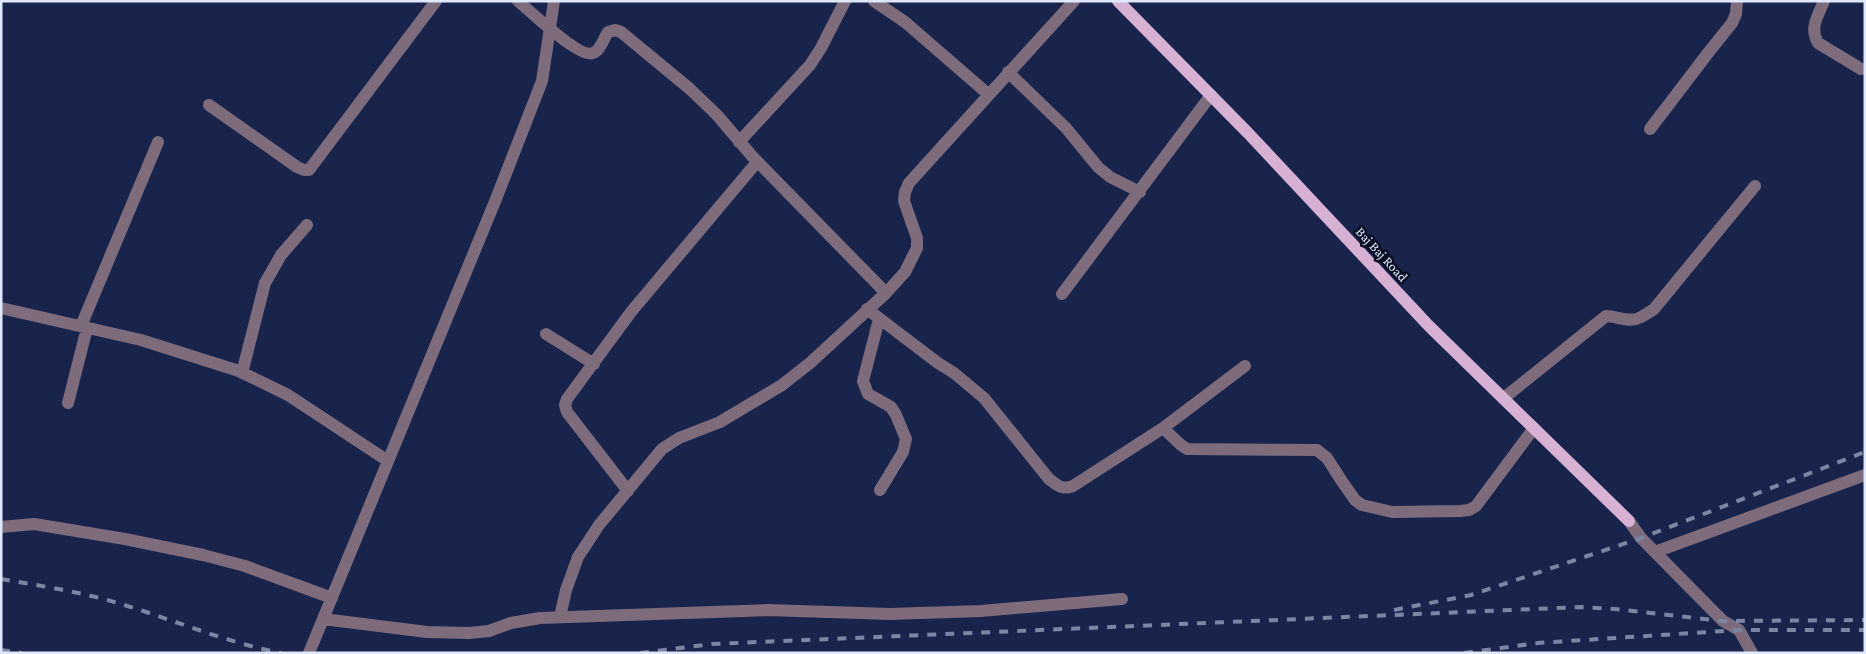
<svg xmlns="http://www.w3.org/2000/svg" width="1866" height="654" viewBox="0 0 1866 654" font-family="'Crimson Pro',serif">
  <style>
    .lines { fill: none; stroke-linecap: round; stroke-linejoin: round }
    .minor { stroke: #7e6c7d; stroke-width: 12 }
    .major { stroke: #d7b1d4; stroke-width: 12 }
    .rail { stroke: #7b85a4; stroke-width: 4; stroke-dasharray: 9 9; stroke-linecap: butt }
    .labels { text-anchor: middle; stroke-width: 5; stroke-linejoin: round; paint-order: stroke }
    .street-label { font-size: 14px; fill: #e0e8fd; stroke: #090f21 }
  </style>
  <rect width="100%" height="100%" fill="#18244c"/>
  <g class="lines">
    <path class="minor" d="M518,1c12,10 62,58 75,52 7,-2 11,-15 15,-21l7,-2 6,2 69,57 27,26 35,41 134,137
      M874,1l31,21 83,72
      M1824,1c-6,15 -15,27 -6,42l43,26
      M1008,72l58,56 32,39 12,10 30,15
      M209,105l88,62 7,3h5l127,-169
      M1650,129l58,-76 24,-30 4,-9 1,-13
      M739,142l71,-77 11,-17 24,-47
      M1062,294l149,-199
      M1,308l140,32 98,31 49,24 100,66
      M867,309l71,54 16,10 30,25 65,81c9,7 13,11 24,7l90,-58 82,-62
      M879,319l-16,62 5,13 23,13 5,8 10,24 -3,13 -23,38
      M81,326l77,-184
      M546,334l48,30
      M242,373l23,-90 16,-28 26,-30
      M1504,398l102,-82c10,0 23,7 33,2 5,-2 10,-6 15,-9l101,-123
      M68,403l19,-75
      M1163,428l18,17 6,4 130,1 10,8 14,22 14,20 7,5 30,7 68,-1 9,-1 7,-4 58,-78
      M628,491l-61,-79 -2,-7 2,-6 64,-87 126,-150
      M1629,521l12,17 82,83 16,9 13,23
      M1,527l33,-3 91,15 78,16 42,11 87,32
      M1655,552l210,-77
      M560,617l6,-27 12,-33 21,-32 63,-76 17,-11 41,-16 62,-37 28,-22 76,-70 19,-21 12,-24v-10l-13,-37 1,-9 4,-9 165,-182
      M323,619l104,13 42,1 20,-2 22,-8 29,-5 228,-8 122,4 91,-3 141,-12
      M309,653l187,-454 46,-118 12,-80"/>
    <path class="major" d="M1118,1l130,132 181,193 200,195"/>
    <path class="rail" d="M1,579c40,7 81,13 120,25 53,16 104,38 160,49
      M1394,610l77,-15 170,-57 224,-86
      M1,650l21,3
      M640,653l72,-9 869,-37 34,2 108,12 142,-1
      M1464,653l74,-10 201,-13h126"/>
  </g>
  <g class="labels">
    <g class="street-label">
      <text transform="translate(1382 254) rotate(47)" y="5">Baj Baj Road</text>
    </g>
  </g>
  <rect width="1866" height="654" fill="none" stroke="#e0e8fd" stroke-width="5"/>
</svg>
